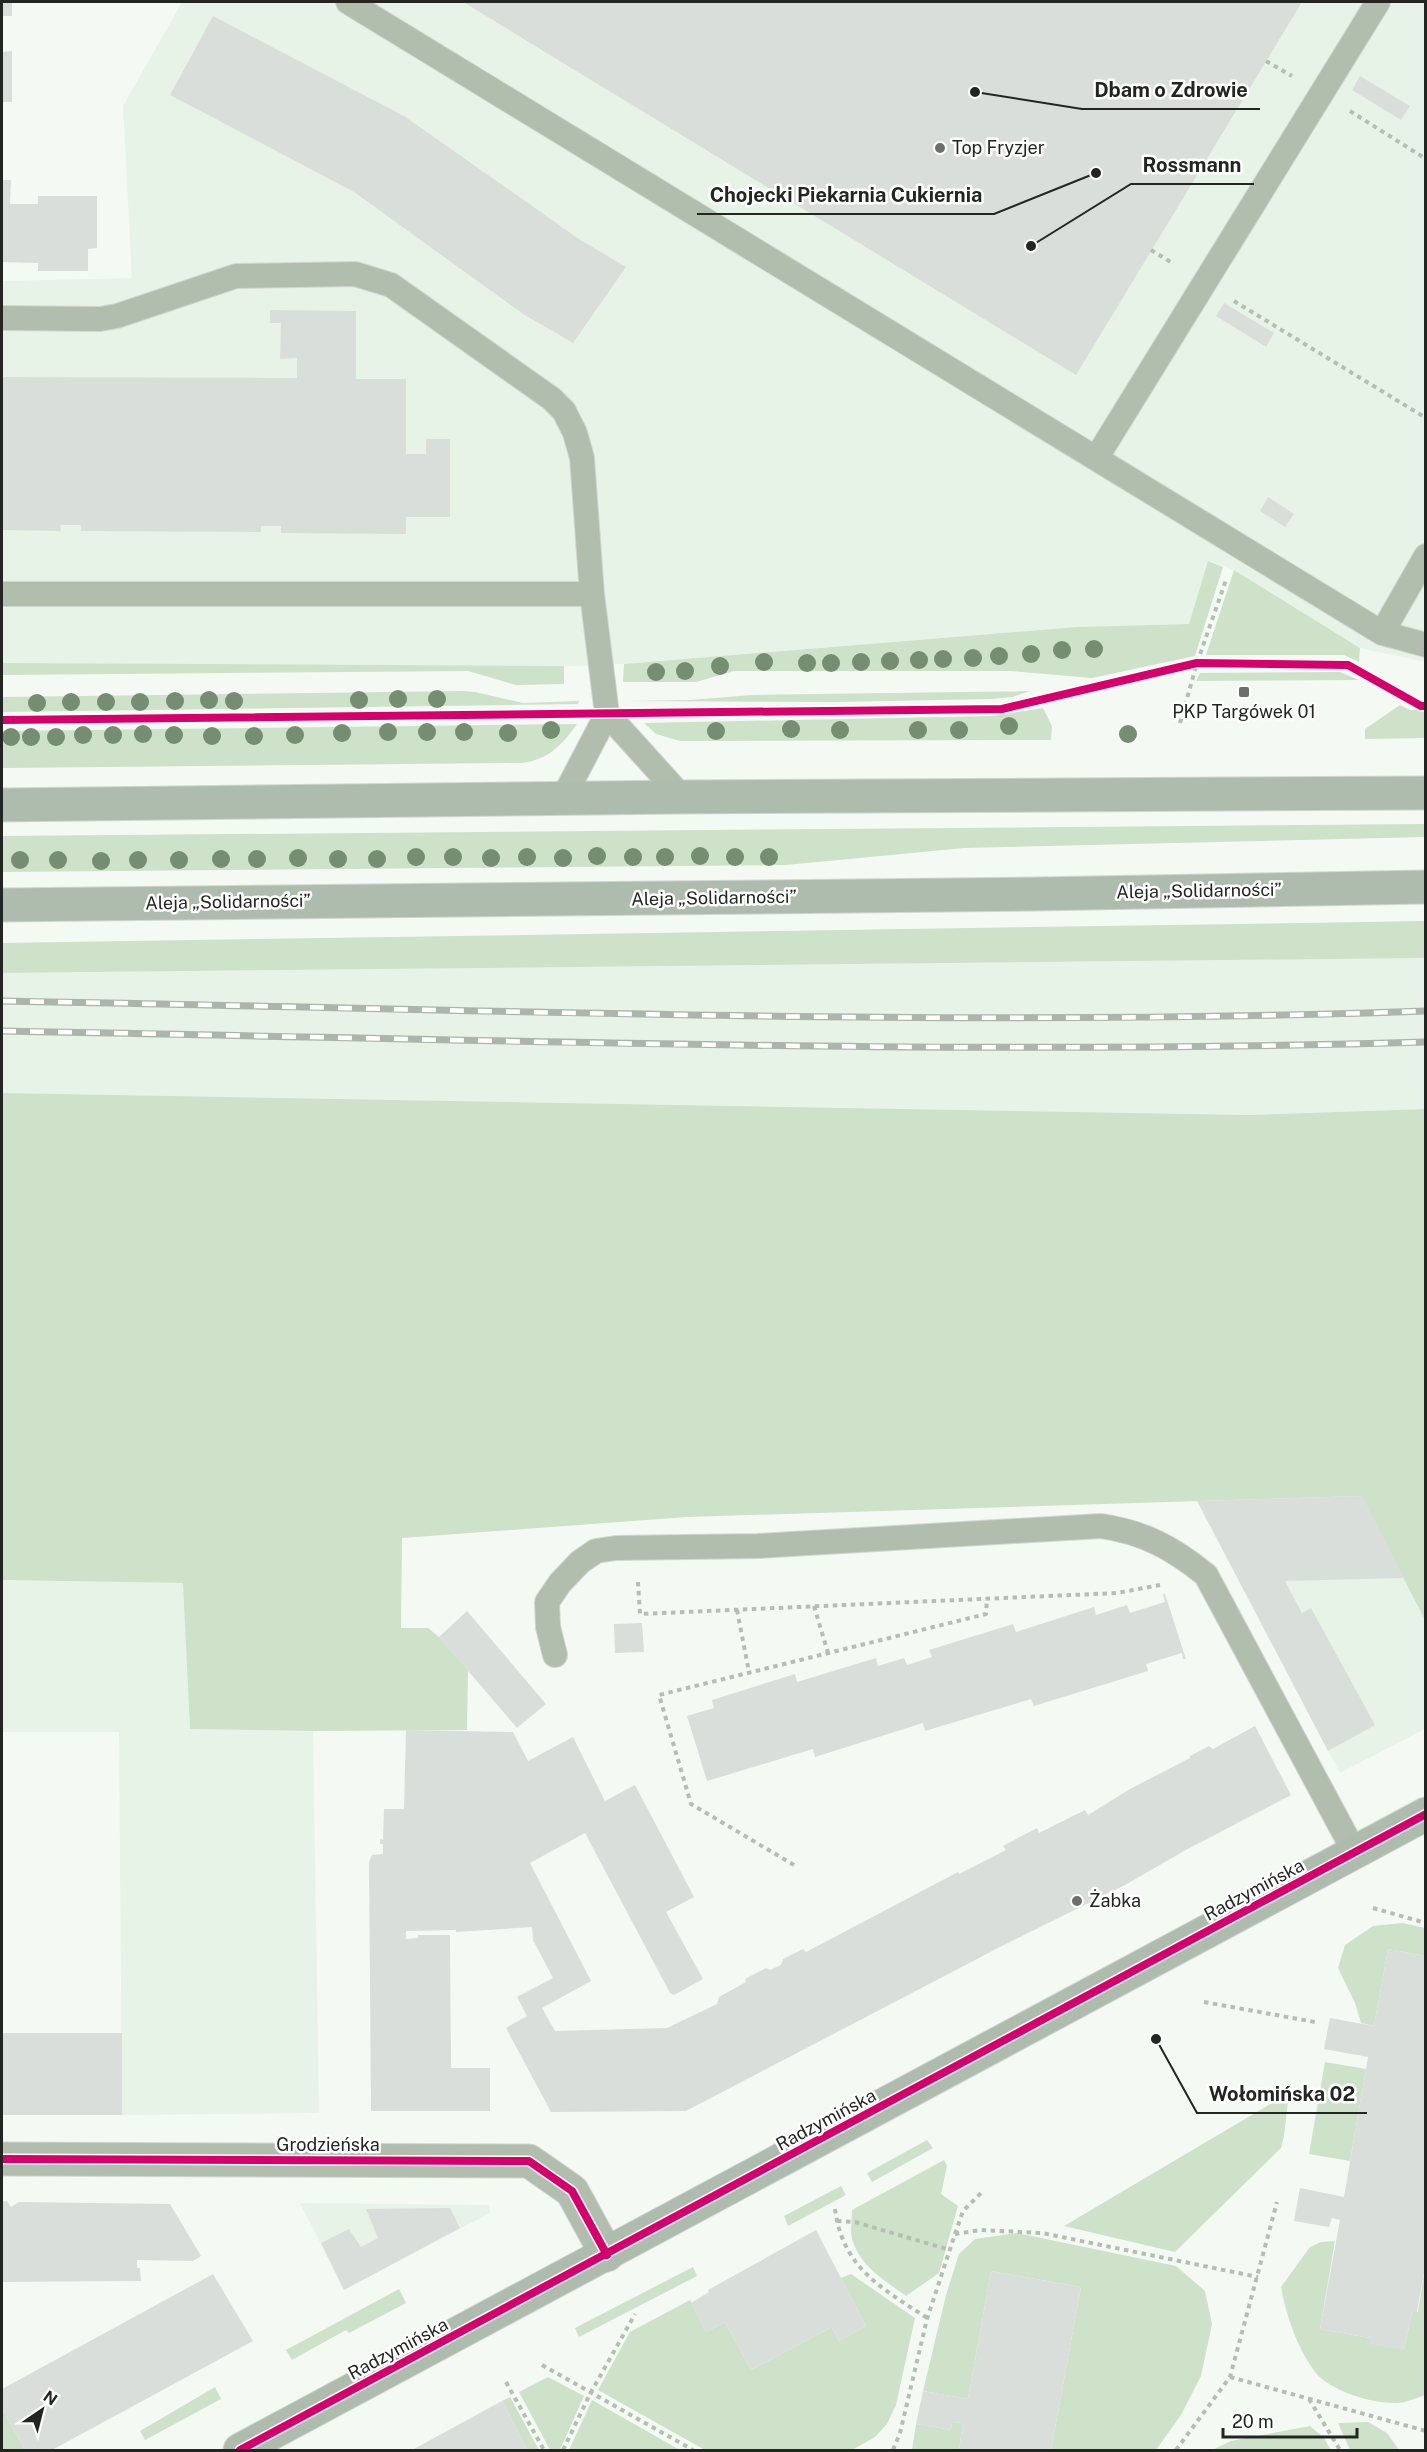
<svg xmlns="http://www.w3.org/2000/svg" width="1427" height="2452" viewBox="0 0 1427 2452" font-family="'Public Sans',sans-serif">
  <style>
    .built { fill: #e8f3e7 }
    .green { fill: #cde2c9 }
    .building { fill: #dadeda }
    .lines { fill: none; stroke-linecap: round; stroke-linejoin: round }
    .lane-casing { stroke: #d3d6d3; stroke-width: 26 }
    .street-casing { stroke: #d3d6d3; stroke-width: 35 }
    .secondary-casing { stroke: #d3d6d3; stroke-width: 35 }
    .path { stroke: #b6beb4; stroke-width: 4; stroke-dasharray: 4.5 4.5; stroke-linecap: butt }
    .lane { stroke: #b1beae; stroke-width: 24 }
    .street { stroke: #b1beae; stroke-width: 33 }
    .secondary { stroke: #aebcad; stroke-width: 33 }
    .rail-casing { stroke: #adb4ab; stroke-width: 7 }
    .rail { stroke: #fff; stroke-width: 4.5; stroke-dasharray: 14; stroke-linecap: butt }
    .cycleway-casing { stroke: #fff; stroke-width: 11 }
    .cycleway { stroke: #d6006c; stroke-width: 8 }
    .tree { fill: #758d71 }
    .poi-dot { fill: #6c6f6b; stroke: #fff; stroke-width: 2 }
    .labels { text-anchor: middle; stroke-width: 5; stroke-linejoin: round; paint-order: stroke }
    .poi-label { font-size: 18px; fill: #222521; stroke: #fff; text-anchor: start }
    .street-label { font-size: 18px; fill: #222521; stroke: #fff }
    .leader { fill: none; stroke: #222521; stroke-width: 2 }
    .callout-dot { fill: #222521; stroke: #fff; stroke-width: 2 }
    .callout-label { font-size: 20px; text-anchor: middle; font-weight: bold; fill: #222521; stroke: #fff; stroke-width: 5; stroke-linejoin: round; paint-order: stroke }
  </style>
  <rect width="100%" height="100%" fill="#f4f9f4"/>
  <path class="built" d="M182,2h1243v660l-65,-14 -126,-78 -25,-9 -20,63 -113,3 -452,37 -75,3 -547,-4v-382l130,-3 -9,-172z
    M1425,958v151l-176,6 -1247,-22v-120z
    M1362,1496l63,124v109l-85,44 -143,-272z
    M2,1580l182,3 6,146 123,2 6,382 -197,2 -3,-383h-117z
    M300,2203l189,2 1,8 -146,77z"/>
  <path class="green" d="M1208,561l15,6 -28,89 -103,22 -81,-7h-277l-38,11h-73l1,-18 452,-37 113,-3z
    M1234,570l126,78 -1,14 -15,-7h-138z
    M2,663l562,3v18l-48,1 -48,-14 -466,4z
    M1340,672l19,8 -163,1 4,-8z
    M463,691l12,1 48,11 56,-2 -1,3 -576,8v-15z
    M1030,691l-18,6 -20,2 -154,3 -212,-1 64,-1 62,-5z
    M1400,705l10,5h15v28l-60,1v-10z
    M1043,708l9,18 -1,14 -371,1 -24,-7 -12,-11 348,-7z
    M577,724c-15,21 -29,36 -55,39l-520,5v-37z
    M1426,824l-1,13 -461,11 -178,17 -784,7v-36z
    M1426,921l-1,37 -1423,15v-30z
    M2,1093l1247,22 176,-6v511l-64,-124 -674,21 -285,21 -1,90h27l11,9 29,33 -1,60 -154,1 -123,-2 -7,-146 -181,-3z
    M1403,1923l22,5v28l-37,-7 -14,77 -13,-3 -6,-20 -17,-35 7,-23 28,-19z
    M1325,2062l41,7 -16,92 -41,-7z
    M1289,2093l-5,43 -3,12 -106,104 -111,-26z
    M927,2140l6,8 -61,34 -5,-9z
    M944,2160l3,6 -6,28 17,12 -19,67 -33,23c-22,-16 -46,-30 -54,-57 -2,-9 0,-20 0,-29z
    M841,2186l5,9 -58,31 -4,-10z
    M1017,2233l159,33 29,25 7,33 -11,52 -20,39 -25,35h-105l30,-163 -90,-16 -23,128 -45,-8 23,-96 13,-41 16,-15z
    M1335,2241l-15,88 50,9 34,12 8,-38h6l7,-45v128c-9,3 -21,9 -31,8 -23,0 -64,-12 -79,-31 -18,-24 -29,-57 -34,-85l29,-40 11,-5z
    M693,2267l4,9 -118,61 -4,-9z
    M851,2274l64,44 -19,87 -9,19 -12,13 -23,13h-147l-107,-60 32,-58 60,-32 16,32 19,-10 26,48 81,-43 7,14 27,-15 -25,-48z
    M399,2289l7,14 -57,30 -3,-3 -54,30 -6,-10z
    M548,2377l36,19 -24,54h-10l-31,-58z
    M215,2387l6,12 -76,41 -5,-9z
    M510,2397l29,53h-12l-25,-49z
    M592,2400l88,50h-111z
    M2,2408l23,42h-23z
    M952,2422l11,1 -4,27h-47l4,-26 35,6z
    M1368,2422l19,11 12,17h-49l-12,-27z
    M1310,2426l14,12 7,12h-119l19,-9z"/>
  <path class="building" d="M2,2h10v14h-10z
    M463,2h839l-226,373z
    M213,16l191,100 175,123 47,28 -53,76 -50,-29 -169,-122 -184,-97z
    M12,51v51h-10v-50z
    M1360,76l50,30 -9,14 -49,-30z
    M2,180h9l-1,24h28v-8h59v52l-9,1v22h-50v-8l-36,-1z
    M1224,303l50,30 -8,14 -50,-31z
    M270,310l86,1v68h50v75h20v-15h24v78h-44v17l-125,-1v-7h-20v6l-180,-1v-6h-21l1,6 -59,-1v-153l295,1v-20l-17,1 1,-36h-11z
    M1268,497l26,17 -9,13 -25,-16z
    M1362,1496l42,82 -119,3 17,32 9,-5 64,117 -47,26 -131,-250z
    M1163,1594h2l21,65h-3l-1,-6 -36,11 2,7 -114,35 -3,-7 -106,32 -2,-8 -108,34 -2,-8 -106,32 -20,-65 27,-8 -2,-8 83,-26 2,8 79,-24 2,8 26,-8 3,7 25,-8 -3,-7 84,-26 3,8 78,-25 2,8 31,-10 3,8 35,-11z
    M467,1611l79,93 -29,24 -78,-91z
    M642,1623l2,29 -29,1 -1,-29z
    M1255,1726l36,69 -107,56 -59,34 -125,62 -314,164 -135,1 -45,-84 21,-12 -10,-19 36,-19 -20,-38 -1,-13 -76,5v-2l-50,1v8l12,-1v-3h32l1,133h39v43h-119l-2,-249 3,-7 11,-1v-10h-3v-5l3,1 1,-31h20l2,-79 107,2 15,29 45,-24 32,64 30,-16 59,112 -28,15 37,67 -29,16 -4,-2 -85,-160 -55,30 61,118 -49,27 13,23 112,-3 50,-24 2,-7 27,-15 -1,-3 21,-11 4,2 11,-5 2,-6 20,-10 3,3 152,-80 1,2 47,-24 -3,-4 34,-18 2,5 46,-23 3,5 42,-26 60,-31v-2l19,-10 4,3z
    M1388,1949l37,7v311l-8,45h-5l-8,38 -35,-6 1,-6 -50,-9 20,-109 -8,-2 -3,9 -35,-6 6,-33 44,9 24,-140 -44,-8 6,-31 44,8z
    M2,2033h120v82h-120z
    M2,2201h5l4,6 8,-5 151,2 31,52 -8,5 -56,-1v8h3l1,13 -139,1z
    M450,2208l10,20 -116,62 -23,-47 28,-14 12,18 17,-9 -12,-29z
    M816,2230l50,96 -27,15 -7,-14 -81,43 -26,-48 -19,10 -15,-29 18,-11 -1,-2z
    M991,2271l90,16 -30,163h-92l4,-27 -11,-1 -1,8 -35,-6 7,-33 45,8z
    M213,2274l40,67 -201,109h-27l-23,-42v-19z
    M502,2401l25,49h-115z"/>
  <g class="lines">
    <g class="lane-casing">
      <path id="lane" d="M348,2l1034,631 44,12
        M2,318l98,1 17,-3 119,-40 119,-2 36,11 161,114 12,12 11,22 7,25 10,136
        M1097,457l281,-455
        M2,594h590l15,120 75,83
        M1382,633l44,-77
        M562,800l45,-86
        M555,1655l-7,-28 -1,-25 13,-19 20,-21 16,-11 20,-3 142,-2 343,-20c42,6 72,22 105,49l149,278"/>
    </g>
    <g class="street-casing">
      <path id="street" d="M2,2159l527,2 43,30 35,64"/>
    </g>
    <g class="secondary-casing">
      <path id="secondary" d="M2,805l680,-8 744,-4
        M2,905l1034,-11 390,-7
        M240,2450l1186,-636"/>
    </g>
    <path class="path" d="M1266,61l26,15
      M1350,111l76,48
      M1151,250l23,14
      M1234,301l192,117
      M1180,723l17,-60 29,-83
      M638,1582l2,32 477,-21 43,-8
      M814,1606l14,47
      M737,1610l12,62
      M794,1865l-103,-61 -32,-109 327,-81 1,-16
      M1373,1908l53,15
      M1204,2002l111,20
      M835,2209c8,60 47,79 92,109
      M837,2221l18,1 95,28
      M955,2234l8,-23 19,-19
      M542,2365l151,85
      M1230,2377l196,54
      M506,2382l38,68
      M1309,2399l31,51
      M563,2450l27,-56 45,-80
      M893,2450l7,-17 27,-114 28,-85 26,-4 61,3 216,44
      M1176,2450l54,-73 47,-175"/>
    <use href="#lane" class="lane"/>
    <use href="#street" class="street"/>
    <use href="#secondary" class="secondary"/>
    <g class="rail-casing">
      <path id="rail" d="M2,1001c474,8 949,27 1424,10
        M2,1031c474,8 949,25 1424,11"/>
    </g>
    <use href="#rail" class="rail"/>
    <g class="cycleway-casing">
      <path id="cycleway" d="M2,720l1000,-11 195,-46 151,2 73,41h5
        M2,2159l527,2 43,30 35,64
        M240,2450l1186,-636"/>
    </g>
    <use href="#cycleway" class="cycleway"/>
  </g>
  <g class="tree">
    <circle cx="1094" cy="649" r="9"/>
    <circle cx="1062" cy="650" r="9"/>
    <circle cx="1031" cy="654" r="9"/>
    <circle cx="999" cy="656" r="9"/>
    <circle cx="973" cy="658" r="9"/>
    <circle cx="943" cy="659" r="9"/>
    <circle cx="919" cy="660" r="9"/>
    <circle cx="890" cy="661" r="9"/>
    <circle cx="764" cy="662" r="9"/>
    <circle cx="861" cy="662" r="9"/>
    <circle cx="807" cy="663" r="9"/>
    <circle cx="831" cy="663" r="9"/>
    <circle cx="720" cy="666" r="9"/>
    <circle cx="685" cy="671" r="9"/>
    <circle cx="656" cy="672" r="9"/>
    <circle cx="398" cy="699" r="9"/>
    <circle cx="437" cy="699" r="9"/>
    <circle cx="209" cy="700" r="9"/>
    <circle cx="359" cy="700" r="9"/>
    <circle cx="175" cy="701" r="9"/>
    <circle cx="234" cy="701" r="9"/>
    <circle cx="71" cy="702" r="9"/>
    <circle cx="106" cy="702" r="9"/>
    <circle cx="140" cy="702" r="9"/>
    <circle cx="37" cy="703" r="9"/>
    <circle cx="1009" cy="726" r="9"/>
    <circle cx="791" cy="729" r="9"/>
    <circle cx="551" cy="730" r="9"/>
    <circle cx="840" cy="730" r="9"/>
    <circle cx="918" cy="730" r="9"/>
    <circle cx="959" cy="730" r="9"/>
    <circle cx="716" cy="731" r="9"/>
    <circle cx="388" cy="732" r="9"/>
    <circle cx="427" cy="732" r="9"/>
    <circle cx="464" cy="732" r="9"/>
    <circle cx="342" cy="733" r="9"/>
    <circle cx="508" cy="733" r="9"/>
    <circle cx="143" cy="734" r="9"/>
    <circle cx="1128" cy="734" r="9"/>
    <circle cx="83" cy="735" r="9"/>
    <circle cx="113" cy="735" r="9"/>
    <circle cx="174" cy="735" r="9"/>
    <circle cx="295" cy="735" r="9"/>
    <circle cx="212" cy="736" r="9"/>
    <circle cx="254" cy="736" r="9"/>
    <circle cx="11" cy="737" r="9"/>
    <circle cx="31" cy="737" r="9"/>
    <circle cx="56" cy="737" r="9"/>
    <circle cx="597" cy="856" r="9"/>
    <circle cx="700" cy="856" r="9"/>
    <circle cx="416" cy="857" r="9"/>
    <circle cx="453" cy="857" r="9"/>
    <circle cx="527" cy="857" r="9"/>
    <circle cx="633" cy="857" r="9"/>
    <circle cx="665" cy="857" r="9"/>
    <circle cx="735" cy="857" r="9"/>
    <circle cx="769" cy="857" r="9"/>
    <circle cx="298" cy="858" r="9"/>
    <circle cx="491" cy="858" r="9"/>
    <circle cx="563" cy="858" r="9"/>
    <circle cx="221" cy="859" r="9"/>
    <circle cx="257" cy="859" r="9"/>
    <circle cx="338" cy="859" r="9"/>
    <circle cx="377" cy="859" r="9"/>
    <circle cx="20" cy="860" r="9"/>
    <circle cx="58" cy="860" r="9"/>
    <circle cx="138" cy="860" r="9"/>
    <circle cx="179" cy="860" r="9"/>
    <circle cx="101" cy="861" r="9"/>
  </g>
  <g class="poi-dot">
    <circle cx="940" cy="148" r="6"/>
    <rect x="1238" y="686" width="12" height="12" rx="3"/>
    <circle cx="1077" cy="1901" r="6"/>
  </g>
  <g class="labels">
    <g class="poi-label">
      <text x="952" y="154">Top Fryzjer</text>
      <text x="1244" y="718" text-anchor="middle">PKP Targówek 01</text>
      <text x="1089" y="1907">Żabka</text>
    </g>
    <g class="street-label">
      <text transform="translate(1199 891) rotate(-1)" y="6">Aleja „Solidarności”</text>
      <text transform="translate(714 898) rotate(-1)" y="6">Aleja „Solidarności”</text>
      <text transform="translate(228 902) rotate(-1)" y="6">Aleja „Solidarności”</text>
      <text transform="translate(1254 1890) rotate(-28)" y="6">Radzymińska</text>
      <text transform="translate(826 2120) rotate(-28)" y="6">Radzymińska</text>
      <text x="328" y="2151">Grodzieńska</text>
      <text transform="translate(398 2349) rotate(-28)" y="6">Radzymińska</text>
    </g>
  </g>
  <path class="leader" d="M975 92L1082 109H1260M1031 246L1131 184H1254M1096 173L994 214H697M1156 2039L1197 2113H1367"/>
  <g class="callout-dot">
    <circle cx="975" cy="92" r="6"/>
    <circle cx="1031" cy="246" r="6"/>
    <circle cx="1096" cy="173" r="6"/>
    <circle cx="1156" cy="2039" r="6"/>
  </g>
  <g class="callout-label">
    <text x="1171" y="97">Dbam o Zdrowie</text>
    <text x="1192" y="172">Rossmann</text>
    <text x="846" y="202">Chojecki Piekarnia Cukiernia</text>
    <text x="1282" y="2101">Wołomińska 02</text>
  </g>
  <rect width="1427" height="2452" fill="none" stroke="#222521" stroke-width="6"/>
  <g transform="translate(42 2410) rotate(35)" stroke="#ffffff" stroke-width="4.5" paint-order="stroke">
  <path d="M0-4.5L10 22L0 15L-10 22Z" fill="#222521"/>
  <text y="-9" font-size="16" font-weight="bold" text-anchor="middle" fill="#222521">N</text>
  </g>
  <path d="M1223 2428v9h134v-9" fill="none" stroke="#222521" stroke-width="3"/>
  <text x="1232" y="2428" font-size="18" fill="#222521" stroke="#ffffff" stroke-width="4.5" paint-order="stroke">20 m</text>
</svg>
